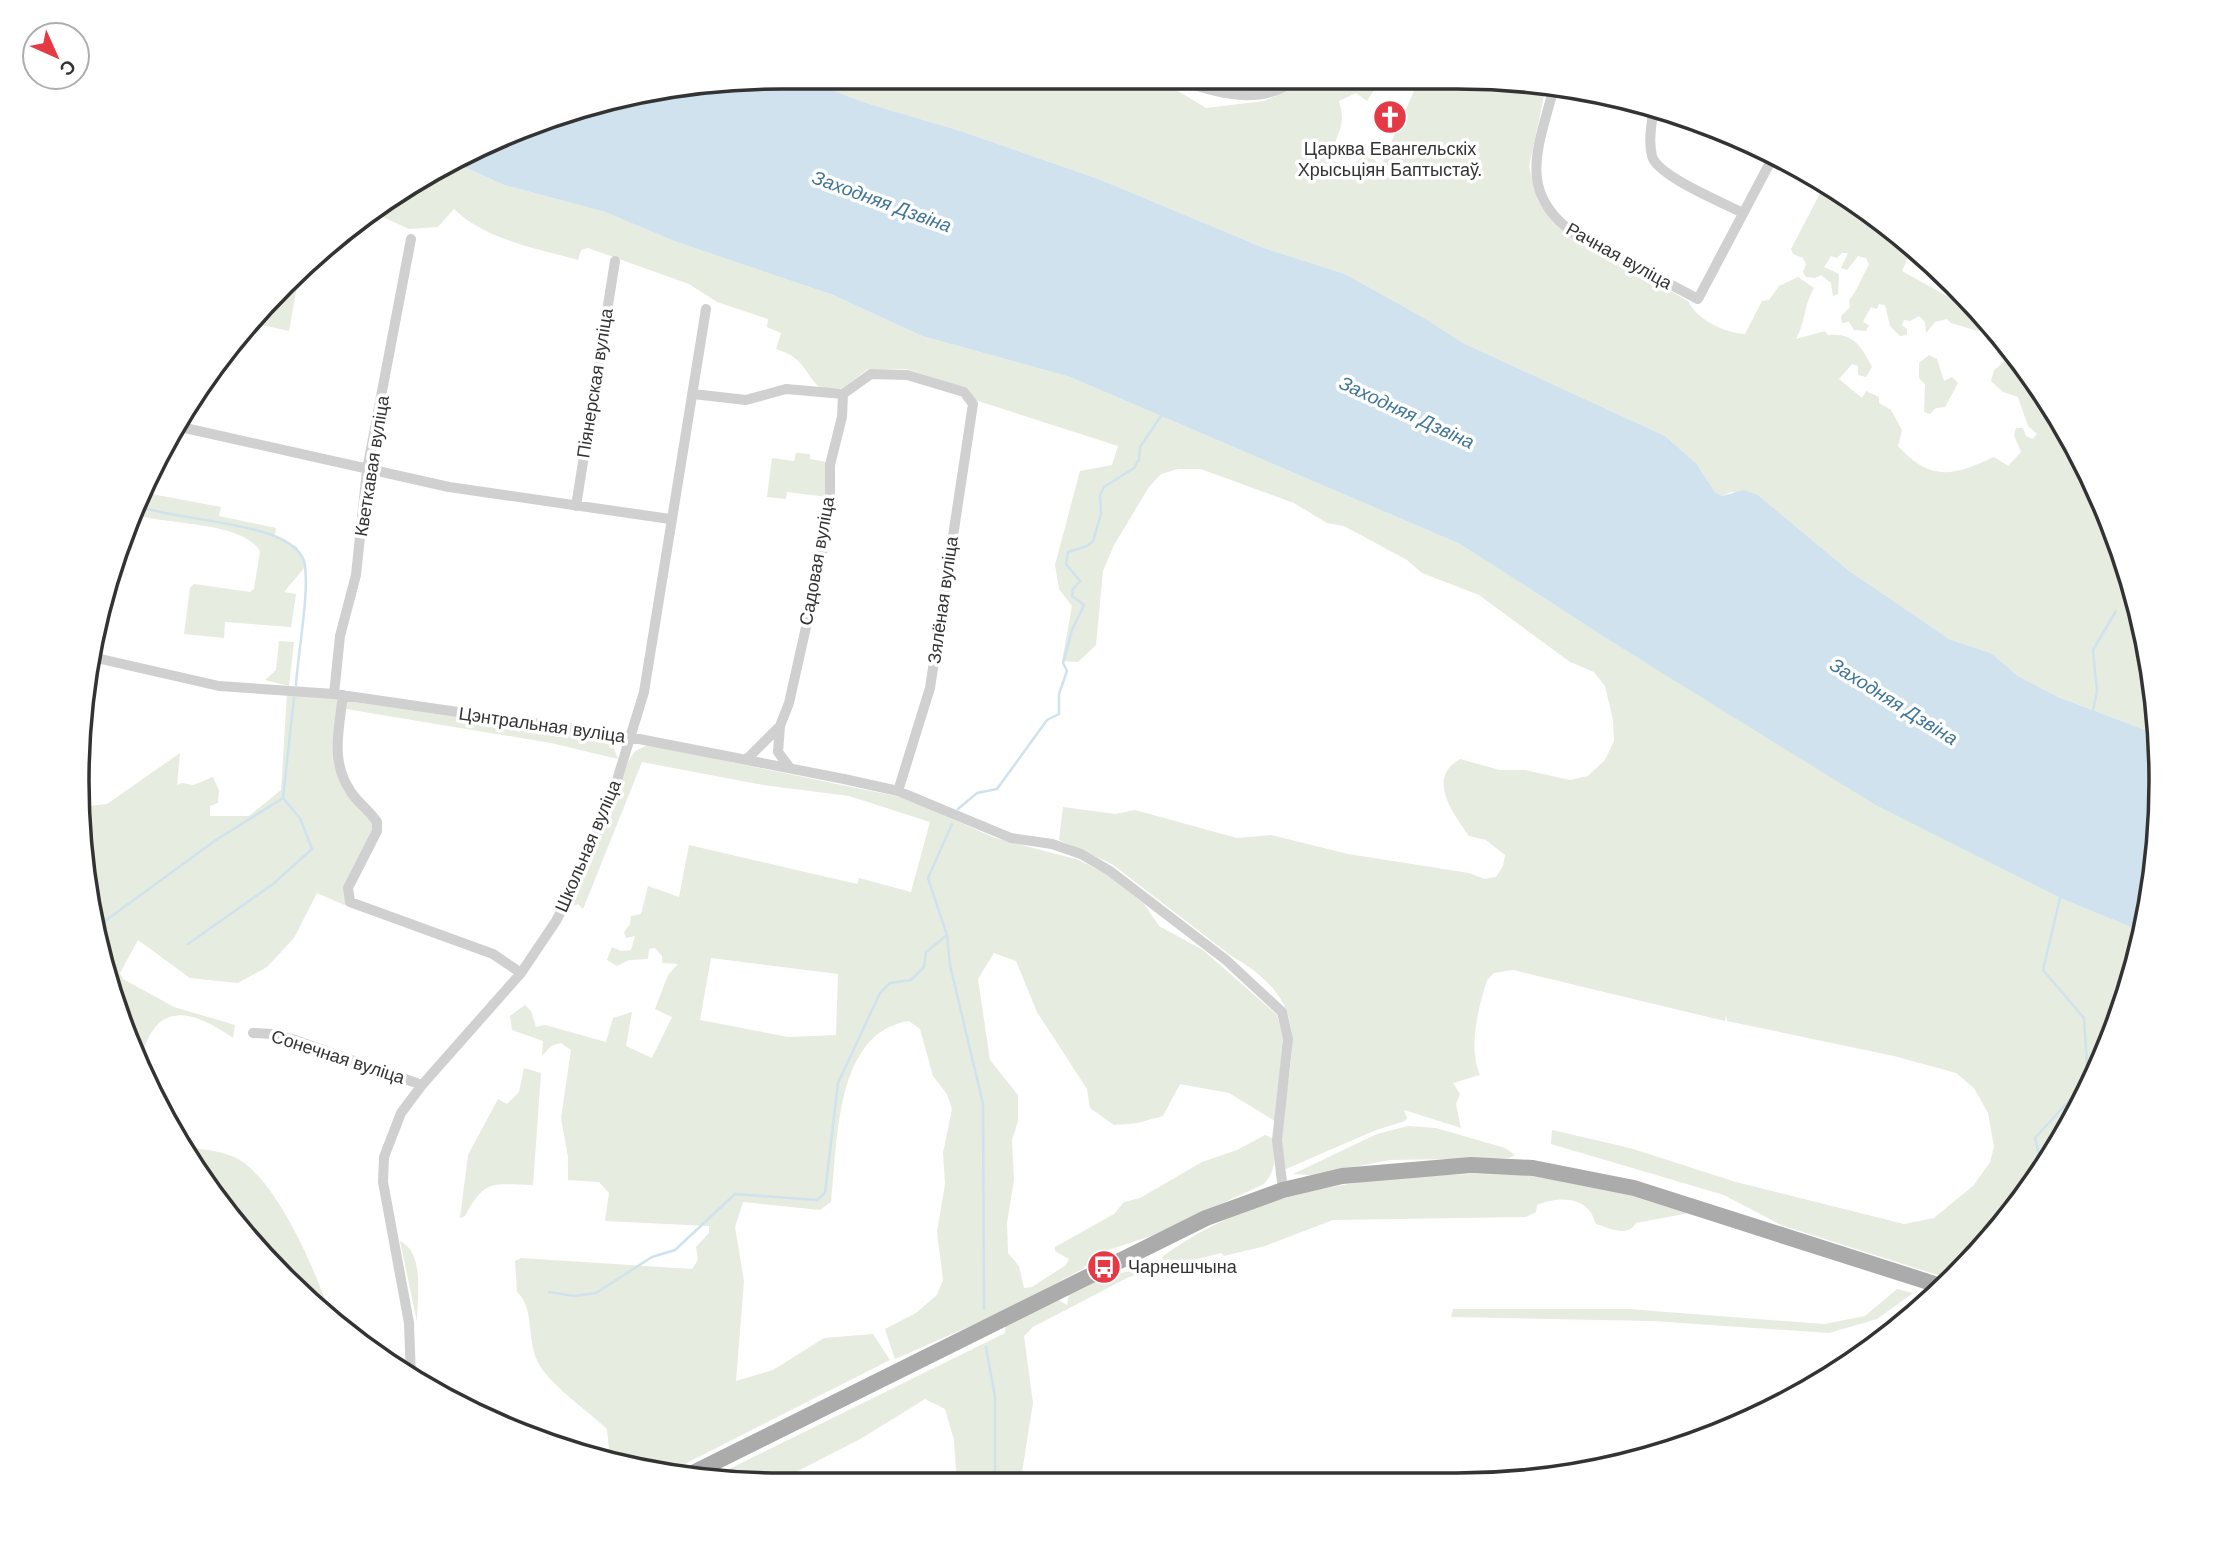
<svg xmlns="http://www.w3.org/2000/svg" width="2238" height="1562" viewBox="0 0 2238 1562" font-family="Arial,sans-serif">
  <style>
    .green { fill: #e6ecdf; fill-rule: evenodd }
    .water { fill: #cfe2ee }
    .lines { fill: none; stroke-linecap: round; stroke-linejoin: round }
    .stream { stroke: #cfe2ee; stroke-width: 2.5 }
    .minor { stroke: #d0d0d0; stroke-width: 10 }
    .primary { stroke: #ababab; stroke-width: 16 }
    .labels { text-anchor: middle; stroke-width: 7; stroke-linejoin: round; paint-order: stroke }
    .poi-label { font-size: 18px; fill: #333; stroke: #fff }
    .street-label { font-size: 18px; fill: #333; stroke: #fff }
    .water-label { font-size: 19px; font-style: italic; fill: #3f7597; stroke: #fff }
    .rim { fill: none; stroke: #333; stroke-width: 3.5 }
  </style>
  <rect width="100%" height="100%" fill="#fff"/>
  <path class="green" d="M799,77h347l27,11 33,20 58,-7 42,-18 3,-6h92l-9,6 -13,-1 -12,19 -11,-8 -17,8c9,29 -6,32 -7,60l22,5 10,-14 13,10v9l13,7 3,-10 -11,-5 32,-72 -7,-6 1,-8h49l89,9 -17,81 9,34 19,24 131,76c9,19 37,32 57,33l17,-33 7,-1 10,-14 19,-9 16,11c-11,19 -8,33 -18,51l29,-8 3,4c26,-2 33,11 44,32l-6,10 -8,-2v-9l-6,-2 -13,15 23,19 4,-7 13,6v6l12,7 11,20 -4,16c33,36 55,30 96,11l14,9 13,-14 -7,-17 2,-7h7l3,8 7,3 4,-5 -9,-8 -10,-29 -15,-5 -12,-11 3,-11 10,-8 -7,-9 4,-8 -13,-11 -37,-11 -4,-4 -12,3 -9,11 -1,-11 -6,-6 -9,5 -6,-1 -2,5 5,4v6l-7,1 -10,-10 -5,-21 -6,-1 -2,5 -6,-2 -8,15 6,3 -3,6 -12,-1 -5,-8 -7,1 -1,-7 9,-9 -1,-7c10,-11 12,-23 20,-35l-3,-7 -8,-2 -11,14 -6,-2 7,-15h-6l-5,5 -6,-2 -7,11 15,7 -1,20 -5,2 -2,-13 -10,-8 -6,3 -9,-1 -3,-5 3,-8 -3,-6 -10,-4 -2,-5 34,-65 86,66 -9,21 79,44 62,75 65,122 40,132 8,90 -98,-37 -40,-21 -27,-23 -42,-14 -101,-69 -90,-75 -27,-3 -9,4 -7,-4 -19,-29 -31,-27 -204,-94 -35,-23 -81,-45 -81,-26 -163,-68 -137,-48 -101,-30z
    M453,162l51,23 101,27 69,29 159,54 89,41 148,41 390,167 160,103 254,156 186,95 83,34 -36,119 -65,121 -89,108 -172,-55 -57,-30 -173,-51 1,-14 78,18 106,34 168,42 30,-6 40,-33 16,-23 4,-15 -6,-34 -14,-25 -18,-15 -62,-17 -167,-35 -1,-6 -1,6 -212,-51 -19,3 -7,7c-9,29 -19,67 -7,95l-27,8 7,11 -4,10 5,24 -57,-18 3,8 -2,3 -29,9 -90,39c-7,-14 -4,-32 -3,-47 9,-81 29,-119 -53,-167l-118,-91 -53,-24 4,-33 52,7 20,-4 102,28 34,-3 77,19 121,19 15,6 12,-2 7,-11 2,-11 -19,-15 -17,-4c-16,-23 -43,-58 -9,-77l40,11h25l45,10 18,-4 17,-16 9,-19 -1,-21 -8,-34 -11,-14 -24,-10 -91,-67 -57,-22 -15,-13 -63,-34 -17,-3 -33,-20 -93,-34h-23l-17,5 -12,13 -35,58 -11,26 -7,74 -18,17 -16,-1 10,-55 -13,-17 -4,-24 25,-94 32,-6 6,-19 -143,-46 -7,-11 -62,-20h-38l-25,19h-23c-18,-18 -15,-30 -44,-39l5,-16 -14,-6 1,-8 -51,-17 -28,-18 -101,-36 -7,2 -3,10c-42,-12 -92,-20 -124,-51l-16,18 -29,2 -37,-17 18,-17z
    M299,275l-10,56 -41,-9 3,-5z
    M1929,355l8,4 7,22 8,-4 6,6 -13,24 -9,1 -6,6 -6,-2 1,-28 -6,-6v-15z
    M796,453l14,1v5l17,3v35l-40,-5 -1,7 -19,-2 5,-39 22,3z
    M141,492l80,15 -2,9 57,12 -1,7 22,12 8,20 -21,25 12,2 -5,33 -66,-5 -1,16 -40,-4 6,-46 4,-4 56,8 4,-3 6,-38c-19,-31 -96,-25 -130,-38z
    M279,641l15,1 -5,44 -24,-6 11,-10z
    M287,694l51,4 -5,53 38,66 2,14 -29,57v9l5,10 -32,-14 -23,45 -27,29 -29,16 -48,-5 -52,-38 -18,33 3,6 51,28 61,18 -2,13c-44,-31 -80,-37 -93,26 -28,-83 -64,-167 -61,-257l28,-3 73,-51 -3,32 5,-2 11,2 20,-8 6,13 -1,13 -8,3v10h39l32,-26z
    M347,701l254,37 12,8 5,13 -67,-16 -205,-34z
    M648,745l257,53 90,40 84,22 29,15 36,29 15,22 44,24 74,65 6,22 -8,84 -46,-28 -49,-9 -17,32 -26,7 -23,2 -24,-17 -3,-19 -50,-77 -21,-51 -22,-8 -16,26 12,81 28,35v26l-6,19 2,40 -7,43 1,30 11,13 5,22 8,-1 34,-22 3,-6 -14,-8v-4l59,-33 10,-12 16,-4 62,-36 35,-12 28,-15 9,4c2,18 2,31 -10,45l-110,51 -46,15 -29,21 -79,42 -105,46 -10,-30 31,-16 21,-18 6,-15 -6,-48 8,-48 -2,-31 9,-44 -5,-15 -14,-18 -13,-47 -11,-8c-75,11 -71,123 -78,181l-11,8 -77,-8 -8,25 9,54 -8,100 37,-11 51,-32 49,-4 17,26 -225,114 -22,-3 -43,-13 9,-8 -2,-21c-19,-18 -54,-42 -67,-63 -15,-25 -4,-57 -23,-74l-2,-31 6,-3 171,11 6,-9 -2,-13 13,-14v-7l-104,-5 4,-28 -10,-11 -31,-2v-23l-7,-39 10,-68 -10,-7 -10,3 -9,10 1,-15 -31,-11 -2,-14 15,-11 6,6 5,16 9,-2 61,17 7,-24 19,-6 -6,34 26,12 20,-41 -17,-8 13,-34 10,-11 -16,-1v-7l-7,-8 -6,1 -1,10 -19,1 -12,6 -10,-6 5,-13 9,4 10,-1 4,-14 -9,2 -2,-6 6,-8 1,-8 10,-2 7,-28 31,11 10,-52 168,39 2,-6 52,14 19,-70 -81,-26 -86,-11 -121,-23 -59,147 -5,-5 -6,3 -3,-3 59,-142 7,-11zM711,958l127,16 -2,61 -48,2 -88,-17z
    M524,1068l17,5 -8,112c-40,0 -47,-8 -68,31l-5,2 8,-63 30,-56 9,5 12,-12z
    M1408,1126l28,2 69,20 10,7 -6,3 -119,2 -78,15 -19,-1 84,-40z
    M181,1146c16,3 38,4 53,11 41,17 85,120 97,161 -58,-48 -113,-106 -150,-172z
    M1472,1174l59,1 102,20 56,18 -53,10c-9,15 -26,5 -40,1 -2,-3 -2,-7 -5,-11 -11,-18 -38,-15 -54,-8l-1,7 -10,5 -193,3 -68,26 -41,10 -3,-3 -92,24 -96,50 -9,9 9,67 -13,82h-63l-3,-45 -9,-31 -20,-10 -63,39 -68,35 -13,12 -70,-7 294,-145v-8l52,-26 10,6 2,-11 36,-18 36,-7 21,-10v-2c90,-67 201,-80 310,-83z
    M400,1241c25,11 17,58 17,81z
    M1897,1289l16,4 -36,26 -48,14 -176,-12 -202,-4 2,-8h175l196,15 41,-8z"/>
  <path class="water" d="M781,77h18l64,25 101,30 137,48 163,68 81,26 81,45 35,23 204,94 31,27 19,29 7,4 22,-6 14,5 90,75 101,69 42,14 27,23 40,21 98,37 5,47 -14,138 -4,13 -83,-34 -186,-94 -254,-157 -160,-103 -390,-167 -148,-41 -89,-41 -159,-54 -69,-29 -101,-27 -51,-23 58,-31 87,-30z"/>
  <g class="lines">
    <path class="stream" d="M406,187l7,-4
      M135,504c36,19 165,15 170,62 4,30 -7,86 -9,119
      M2093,710l4,-19 -4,-41 23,-39
      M958,809l19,-16 20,-4 50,-69 12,-6v-20l8,-23 -4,-8 9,-33 12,-25 -12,-9 1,-7 7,-8 -14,-17 2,-12 19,-6 6,-5 8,-27 -1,-19 4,-8 30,-19 5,-9 1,-12 23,-34
      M952,824l-24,54 19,57 3,30 33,139 1,205
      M94,929l122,-89 67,-42 11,-100
      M188,944l85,-60 39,-35 -12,-31 -17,-20
      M2043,1171l-8,-33 53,-58 -4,-62 -41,-48 17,-72
      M549,1292l25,4 22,-3 56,-36 23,-7 60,-56 82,6 8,-7 13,-110 42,-90 10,-10 21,-3 13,-13 2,-15 21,-17
      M986,1347l9,50v88"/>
    <path class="minor" d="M1171,77c41,15 91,32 128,0
      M1554,87c-15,59 -39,105 21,147l123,65 76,-144
      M1654,106c-2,15 -6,35 -2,50 5,20 72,47 91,57
      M693,394l53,6 40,-11 57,5 28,-20 36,1 57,17 9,12 -43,284 -32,103
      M176,426l273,61 221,32
      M576,506l39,-245
      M92,657l127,29 115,8 295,43 215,42 54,12 113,47 41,6 29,10 29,17 116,89 56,52 6,27 -11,101 6,50
      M334,694l6,-58 16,-61 11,-105 44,-231
      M343,695c-4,34 -13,67 8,97 7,11 18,18 26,30v9l-29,57 2,14 143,52 28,19
      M746,760l32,-32
      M790,768l-12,-16 2,-26 9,-23 30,-134 11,-58v-46l12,-48 1,-23
      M253,1033l20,1 19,5 130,46
      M411,1378l-2,-55 -26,-141 1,-25 17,-44 21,-28 99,-112 35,-52 19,-37 39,-94 30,-98 62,-383"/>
    <path class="primary" d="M687,1476l519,-258 77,-28 59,-14 129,-11 62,3 101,20 310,99"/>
  </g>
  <defs>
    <g id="church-disc" transform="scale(1.75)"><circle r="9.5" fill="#e63946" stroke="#fff"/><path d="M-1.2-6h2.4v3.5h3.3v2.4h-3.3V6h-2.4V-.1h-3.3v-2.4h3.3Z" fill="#fff"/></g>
    <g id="bus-disc" transform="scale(1.75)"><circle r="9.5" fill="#e63946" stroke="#fff"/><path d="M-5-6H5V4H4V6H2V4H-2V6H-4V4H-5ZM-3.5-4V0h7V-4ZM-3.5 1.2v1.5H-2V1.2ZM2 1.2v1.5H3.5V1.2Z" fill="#fff"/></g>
  </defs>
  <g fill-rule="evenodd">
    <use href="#church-disc" x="1390" y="117"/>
    <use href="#bus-disc" x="1104" y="1267"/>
  </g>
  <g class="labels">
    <g class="poi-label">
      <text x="1390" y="155">Царква Евангельскіх<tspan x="1390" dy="21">Хрысьціян Баптыстаў.</tspan></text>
      <text x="1128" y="1273" text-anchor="start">Чарнешчына</text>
    </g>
    <g class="street-label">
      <text transform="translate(1619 256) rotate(29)" y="6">Рачная вуліца</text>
      <text transform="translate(595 383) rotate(-81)" y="6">Піянерская вуліца</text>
      <text transform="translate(372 466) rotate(-81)" y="6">Кветкавая вуліца</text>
      <text transform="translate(817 561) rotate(-80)" y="6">Садовая вуліца</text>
      <text transform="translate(943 600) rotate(-82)" y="6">Зялёная вуліца</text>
      <text transform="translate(542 725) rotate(8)" y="6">Цэнтральная вуліца</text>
      <text transform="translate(588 846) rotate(-67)" y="6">Школьная вуліца</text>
      <text transform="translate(338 1057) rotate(18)" y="6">Сонечная вуліца</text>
    </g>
    <g class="water-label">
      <text transform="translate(882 201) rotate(20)" y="7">Заходняя Дзвіна</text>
      <text transform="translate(1407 412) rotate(25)" y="7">Заходняя Дзвіна</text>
      <text transform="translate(1894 701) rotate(32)" y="7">Заходняя Дзвіна</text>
    </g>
  </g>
  <path d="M0 0H2238V1562H0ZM781 89H1457A692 692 0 0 1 2149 781V781A692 692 0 0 1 1457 1473H781A692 692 0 0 1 89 781V781A692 692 0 0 1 781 89Z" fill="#fff" fill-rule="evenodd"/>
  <path class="rim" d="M781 89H1457A692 692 0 0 1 2149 781V781A692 692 0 0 1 1457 1473H781A692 692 0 0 1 89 781V781A692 692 0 0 1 781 89Z"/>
  <g transform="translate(56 56) rotate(135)"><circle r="33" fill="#ffffff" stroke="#adadad" stroke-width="2"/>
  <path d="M0-5L12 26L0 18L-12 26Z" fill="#e63946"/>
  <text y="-10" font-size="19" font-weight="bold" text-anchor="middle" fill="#333333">С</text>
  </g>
</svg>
